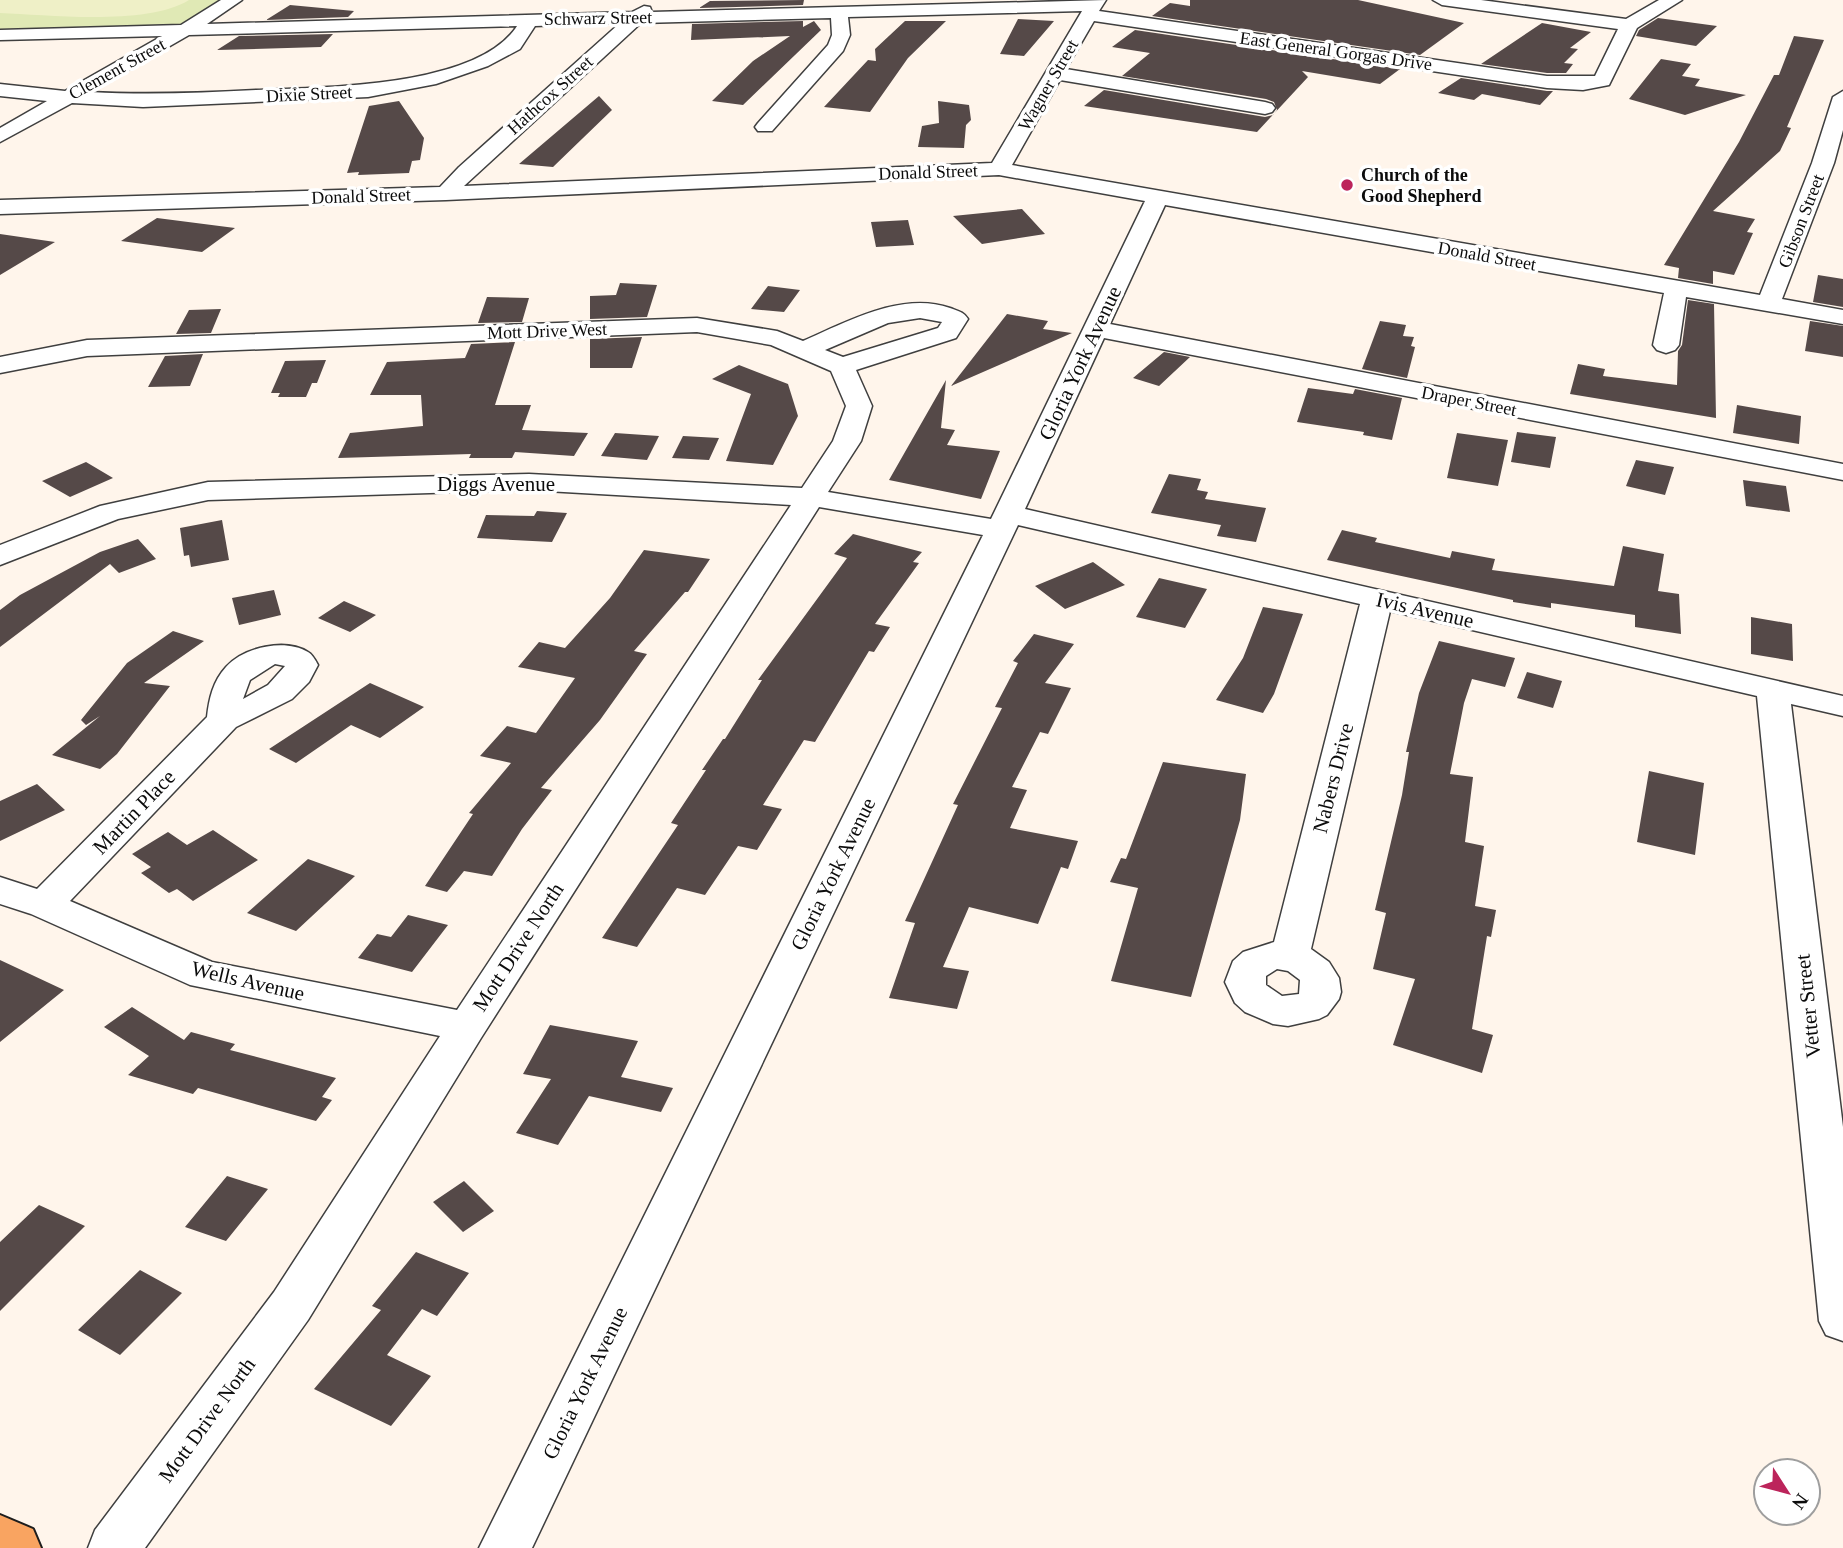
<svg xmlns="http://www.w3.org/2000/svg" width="1843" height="1548" viewBox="0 0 1843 1548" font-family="'Times New Roman',serif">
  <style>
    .green { fill: #e0e9b5 }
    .pitch { fill: #eff0c7 }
    .building { fill: #554948 }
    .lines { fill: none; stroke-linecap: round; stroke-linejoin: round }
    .minor-casing { stroke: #3f3f3f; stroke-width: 3 }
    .major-casing { stroke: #1d1d1d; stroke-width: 4 }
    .minor { fill: #fff; fill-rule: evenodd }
    .major { fill: #f9a461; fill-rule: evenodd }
    .poi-dot { fill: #bc245b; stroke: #fff; stroke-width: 2.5 }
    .labels { text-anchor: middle; stroke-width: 7; stroke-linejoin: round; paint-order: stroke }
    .far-street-label { font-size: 18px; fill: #0c0c0c; stroke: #fff }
    .far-poi-label { font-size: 18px; font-weight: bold; fill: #0c0c0c; stroke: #fff; text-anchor: start }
    .street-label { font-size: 21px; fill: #0c0c0c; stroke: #fff }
  </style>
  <rect width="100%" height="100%" fill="#fff5eb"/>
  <path class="green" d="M0,0h221l-54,35 -167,4z"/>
  <path class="pitch" d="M0,0h189c-41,26 -140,15 -189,13z"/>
  <path class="building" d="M804,0l-1,5 -104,3 11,-7z
    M1190,0h168l106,23 -44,32 -268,-39 18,-13 20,3z
    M290,5l64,6 -6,6 -82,3z
    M1658,18l59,8 -21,20 -60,-10 3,-6z
    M1018,19l36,2 -30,35 -24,-2z
    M803,21v6l11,-6 7,9 -78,75 -31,-4 41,-40 37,-25 -99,4 1,-16z
    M905,21h41l-38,37 -38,54 -46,-5 44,-47 8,1 -1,-12z
    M1542,23l49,9 -21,16 8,1 -14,14 9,1 -7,9h-19l-66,-9z
    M1135,30l265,39 -20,15 -78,-13 6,6 -51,55 -173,-26 20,-16 161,27 8,-2 4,-5 -3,-8 -8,-3 -144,-23 28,-23 -38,-6z
    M333,34l-12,13 -104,3 22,-14z
    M1794,36l30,4 -37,87 4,1 -11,23 -67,60 42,8 -8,13 6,1 -19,42 -21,-4v13l-35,-6 1,-10 -15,-3 75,-123 35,-67h5z
    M1661,59l30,5 -9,12 18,3 -5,7 51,9 -61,20 -56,-16z
    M1461,78l86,13h6l-13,14 -58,-11 -8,6 -36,-7z
    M599,96l13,14 -59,57 -34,-3z
    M399,101l25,37 -4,22 -8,1 -3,12 -51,2 1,-3 -12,1 22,-67z
    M938,101l31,4 2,15 -5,5 -2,23 -46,-1 4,-21 17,-3z
    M1022,209l23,25 -63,10 -29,-28z
    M157,218l78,10 -33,24 -81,-11z
    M908,220l6,25 -38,2 -5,-25z
    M0,234l55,8 -55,33z
    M1818,275l25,4v28l-30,-5z
    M620,283l37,2 -10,32 -57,2v-23l26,-1z
    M768,286l32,4 -16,22 -33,-3z
    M487,297l42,1 -7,24 -44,1z
    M1688,300l26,4 2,114 -146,-24 8,-30 27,5 -2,7 74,9 1,-34 4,-6z
    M221,309l-10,24 -35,1 13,-24z
    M1007,314l41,7 -5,8 29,4 -121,53z
    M1380,321l26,4 -3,11 11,1 -3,9 4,1 -8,31 -45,-9z
    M1810,321l33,5v31l-38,-6z
    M642,337l-10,31h-42v-29z
    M515,342l-20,63h36l-9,25 66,3 -14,23 -59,-4 -3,6h-43l2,-4 -133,4 12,-25 73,-7 -2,-31h-51l17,-33 78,-4 6,-14z
    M1164,352l26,5 -31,29 -26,-8z
    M203,354l-13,32 -42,1 17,-31z
    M326,360l-9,23h-5l-6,14h-28l2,-4h-9l14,-32z
    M739,365l49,19 10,32 -25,49 -47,-4 25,-67 -39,-15z
    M946,380l-5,48 14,2 -8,15 53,6 -19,48 -92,-19z
    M1308,388l45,6 2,-5 47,9 -10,42 -29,-5 1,-3 -67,-10z
    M1737,405l64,11 -2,28 -66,-11z
    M1517,432l39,5 -6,31 -39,-6z
    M615,433l44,3 -12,24 -46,-4z
    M1457,433l51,7 -10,46 -51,-8z
    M683,436l36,2 -10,22 -37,-2z
    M1636,460l38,7 -9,28 -39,-9z
    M86,462l27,16 -43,19 -28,-16z
    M1169,474l32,5 -4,11 11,2 -3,7 61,9 -10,34 -39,-6 4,-11 -70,-12z
    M1743,480l43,6 4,26 -44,-6z
    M537,511l30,2 -15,29 -75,-4 9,-23 48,1z
    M222,520l7,40 -38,7 -2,-12 -5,1 -4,-28z
    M1342,530l35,8 -2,4 75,16 2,-7 43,8 -3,11 122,16 9,-40 41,8 -6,37 21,3 2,40 -46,-7v-12l-84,-12v5l-38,-6v-2l-186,-40z
    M853,534l69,18 -9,10 6,1 -44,61 15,3 -16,25 -5,-1 -54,91 -11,-2 -41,65 19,4 -25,41 -19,-4 -33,49 -28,-7 -40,59 -35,-9 76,-113 -7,-2 35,-53h-4l21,-31h2l37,-59h-4l89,-122 -13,-4z
    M138,539l18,20 -37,14 -9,-9 -110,83v-37l20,-15 80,-43z
    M644,550l66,9 -22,33h-3l-51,59 13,3 -47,66 -59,68 11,2 -30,39 -30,47 -28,-5 -17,21 -22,-6 48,-72 -4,-1 42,-50 -31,-7 27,-30 29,7 39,-55 -57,-11 21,-25 26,6 45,-50z
    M1093,562l32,23 -60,24 -30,-23z
    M1159,578l48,11 -22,39 -49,-11z
    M274,590l7,25 -42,10 -7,-27z
    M344,601l32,14 -26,17 -32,-14z
    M1263,607l40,7 -29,80 -11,19 -47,-13 27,-42z
    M1751,617l41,7 1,37 -42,-7z
    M173,631l31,10 -60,42 26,3 -53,68 -17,15 -48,-14 48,-39 -14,9 -5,-5 46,-57z
    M1034,634l40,10 -29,39 26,5 -23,46 -8,-2 -28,55 15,3 -17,38 68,13 -10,28 -7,-2 -23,57 -69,-17 -26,60 26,4 -12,38 -68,-11 26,-75 -10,-2 53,-116 -5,-1 49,-96 -7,-1 23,-44 -5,-2z
    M1439,641l76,17 -10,29 -33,-8 -8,24 -14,71 23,3 -8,65 19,4 -9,60 21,4 -5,27 -4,-1 -15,93 21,6 -11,38 -89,-28 22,-66 -42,-10 13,-56 -11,-3 27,-115 7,-43h-3l13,-59z
    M1527,672l35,9 -9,27 -36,-10z
    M370,683l54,24 -44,31 -29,-13 -55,38 -27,-14z
    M1163,762l83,12 -6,46 -49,177 -80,-16 27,-93 -28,-6 11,-24 5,1z
    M1649,771l55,12 -9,72 -58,-13z
    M37,784l28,26 -65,31v-40z
    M213,830l45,30 -65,41 -16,-12 -8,4 -28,-20 10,-6 -19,-13 36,-22 19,13z
    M308,859l47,17 -59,55 -49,-18z
    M408,915l40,10 -36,47 -54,-14 19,-24 14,3z
    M0,960l64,30 -64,52z
    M132,1007l52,33 7,-8 44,12 -5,6 106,28 -14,19 10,3 -16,21 -118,-33 -5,6 -65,-19 21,-19 -45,-29z
    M550,1025l88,16 -17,36 52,11 -12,24 -72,-16 -31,49 -42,-12 35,-54 -28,-5z
    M227,1176l41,13 -42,52 -41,-14z
    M464,1181l30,30 -31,21 -30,-30z
    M39,1205l46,21 -85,85v-69z
    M416,1252l53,21 -32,43 -15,-7 -35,46 44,21 -40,50 -77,-37 67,-79 -9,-4z
    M140,1270l42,23 -62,62 -42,-25z"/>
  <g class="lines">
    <g class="minor-casing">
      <path id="minor" d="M221,0h21l-35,24 425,-12 12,-6 6,1 2,5 454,-12 -7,11 448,65h48l23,-47 -176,-24 -9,-5h48l145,19 33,-19h23l-45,28 -28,57 -26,5 -36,-2 -453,-67 -28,48 199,33 7,2 3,4 -3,4 -7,2 -205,-34 -48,85 748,130 52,-132 21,-66 10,-6v39l-9,33 -52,136 61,11v14l-157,-27 -7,48 -4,5 -9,3 -9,-3 -4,-5 11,-52 -499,-88 -55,119 733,140v16l-739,-142 -79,171 818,187v20l-52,-12 52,423v214l-17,-6 -7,-14 -62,-625 -367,-85 -79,338 18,13 10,16 2,14 -2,7 -12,16 -8,4 -31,7 -15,-2 -28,-12 -10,-9 -10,-21 8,-21 10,-9 31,-10 86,-338 -342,-79 -486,1023h-53l504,-1013 -164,-28 -338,531 -173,282 -163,228h-57l7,-18 179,-238 166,-256 -250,-51 -159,-71 -31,-10v-27l37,12 170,-172c2,-18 6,-36 19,-50 18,-20 59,-29 82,-15 4,2 8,9 10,13l-9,17 -17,17 -56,28 -166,174 142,61 245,48 334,-505 -262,-15 -321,10 -90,19 -118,46v-20l100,-39 108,-24 321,-8 273,14 31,-47 13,-35 -15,-35 -60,-26 -74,-13 -610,24 -87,17v-16l87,-17 610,-22 80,13 26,10c44,-19 99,-50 147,-33 8,3 14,4 18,11l-12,19 -100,32 16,36 -11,35 -33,51 163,27 154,-318 -146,-26 -553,25 -446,14v-14l440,-13 19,-20 161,-144 -85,3 -15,23 -32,17 -52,18 -68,13 -225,10 -71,-4 -72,39v-14l47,-27 -47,-5v-12l65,7 97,-55 -162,4v-10l181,-5zM1082,11l-90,152 -528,23 177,-163 190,-5 1,17 -4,10 -70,78 -3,4 3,4h14l71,-80 7,-16 -2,-18zM517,26c-40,62 -194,61 -261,64 -56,3 -110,5 -166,2l99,-57zM920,318l22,4 -4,6 -95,29 -18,-7 63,-27zM275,664l10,2 -17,19 -25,14 7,-19zM1277,969l11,2 12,9 -1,14 -17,2 -16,-11v-9z"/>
    </g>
    <g class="major-casing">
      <path id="major" d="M0,1515l33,14 8,19h-41z"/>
    </g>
    <use href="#minor" class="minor"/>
    <use href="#major" class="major"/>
  </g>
  <circle class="poi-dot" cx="1347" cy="185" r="7"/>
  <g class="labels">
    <g class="far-street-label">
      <text transform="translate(598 18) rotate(-1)" y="6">Schwarz Street</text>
      <text transform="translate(1336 51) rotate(8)" y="6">East General Gorgas Drive</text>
      <text transform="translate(117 69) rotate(-29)" y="6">Clement Street</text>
      <text transform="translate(1048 85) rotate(-60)" y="6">Wagner Street</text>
      <text transform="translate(309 94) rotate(-3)" y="6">Dixie Street</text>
      <text transform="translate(550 95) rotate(-42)" y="6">Hathcox Street</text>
      <text transform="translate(928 172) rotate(-2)" y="6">Donald Street</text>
      <text transform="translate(361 196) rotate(-2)" y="6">Donald Street</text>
      <text transform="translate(1801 221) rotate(-69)" y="6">Gibson Street</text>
      <text transform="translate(1487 256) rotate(10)" y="6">Donald Street</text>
      <text transform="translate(547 331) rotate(-2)" y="6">Mott Drive West</text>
      <text transform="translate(1469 401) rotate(11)" y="6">Draper Street</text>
    </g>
    <g class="far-poi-label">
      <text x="1361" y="181">Church of the<tspan x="1361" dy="21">Good Shepherd</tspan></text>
    </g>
    <g class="street-label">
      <text transform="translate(1080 363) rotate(-65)" y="7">Gloria York Avenue</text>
      <text x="496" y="491">Diggs Avenue</text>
      <text transform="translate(1425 610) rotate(13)" y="7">Ivis Avenue</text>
      <text transform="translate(1333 778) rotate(-76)" y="7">Nabers Drive</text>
      <text transform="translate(134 812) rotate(-46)" y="7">Martin Place</text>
      <text transform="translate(833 874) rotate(-64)" y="7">Gloria York Avenue</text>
      <text transform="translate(518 947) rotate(-57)" y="7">Mott Drive North</text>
      <text transform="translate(248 981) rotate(13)" y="7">Wells Avenue</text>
      <text transform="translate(1808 1006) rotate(-96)" y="7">Vetter Street</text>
      <text transform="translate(585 1383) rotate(-64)" y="7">Gloria York Avenue</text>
      <text transform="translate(207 1420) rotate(-54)" y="7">Mott Drive North</text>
    </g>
  </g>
  <g transform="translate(1787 1492) rotate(126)"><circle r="33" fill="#ffffff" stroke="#9e9e9e" stroke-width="2"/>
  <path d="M0-5L12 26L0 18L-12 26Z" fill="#bc245b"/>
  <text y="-10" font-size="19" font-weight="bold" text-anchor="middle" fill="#0c0c0c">N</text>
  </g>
</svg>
